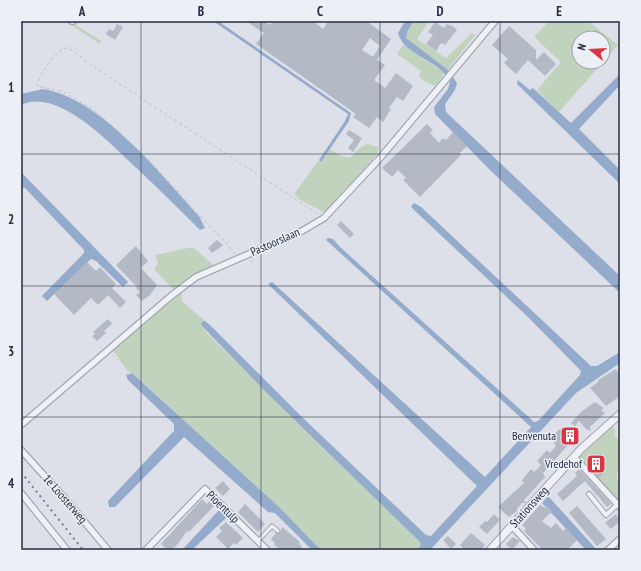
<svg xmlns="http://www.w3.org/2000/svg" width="641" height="571" viewBox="0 0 641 571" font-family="'PT Sans Narrow',sans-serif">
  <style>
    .green { fill: #c1d3bd; fill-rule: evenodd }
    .water { fill: #94abcc }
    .building { fill: #b3b9c5; fill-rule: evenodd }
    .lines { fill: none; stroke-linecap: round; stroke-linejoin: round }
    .service-casing { stroke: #a2a7b2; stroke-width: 5 }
    .pedestrian-casing { stroke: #a2a7b2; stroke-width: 6 }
    .minor-casing { stroke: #a2a7b2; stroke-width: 8 }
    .tertiary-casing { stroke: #a2a7b2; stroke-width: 9 }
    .path { stroke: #bbbec7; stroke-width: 1; stroke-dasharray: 3 3; stroke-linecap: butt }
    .service { stroke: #f0f1f6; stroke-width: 3 }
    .pedestrian { stroke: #f0f1f6; stroke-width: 4 }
    .minor { stroke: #f0f1f6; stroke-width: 5.5 }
    .tertiary { stroke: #f0f1f6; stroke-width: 7 }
    .rail { stroke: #757e93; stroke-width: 2; stroke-dasharray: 2 4; stroke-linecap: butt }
    .grid { fill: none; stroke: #252d40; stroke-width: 1; stroke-opacity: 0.55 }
    .labels { text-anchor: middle; stroke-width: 3; stroke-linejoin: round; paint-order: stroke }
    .street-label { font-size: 12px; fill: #252d40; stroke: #eceff6 }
    .poi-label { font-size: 12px; fill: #252d40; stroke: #eceff6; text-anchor: end }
    .neatline { fill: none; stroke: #252d40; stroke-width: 1.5 }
    .grid-label { font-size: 13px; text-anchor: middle; font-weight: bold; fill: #252d40 }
  </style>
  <rect width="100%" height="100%" fill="#dde0e8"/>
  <path class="green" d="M65,21h5l31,20 -1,3z
    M414,21h15l-12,18 29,19 26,-25 3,2 -27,35 -43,-32 3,-8z
    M549,21h39l30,24 -59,67 -22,-22 24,-28 -27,-25zM579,38h24v24h-24z
    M404,44l41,29 -10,13 -11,-5 -5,-5 2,-5 -24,-17z
    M368,144l10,3v6l-53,60 -25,-13 -6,-6 25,-34 2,2 9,-13c28,19 17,2 38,-5z
    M193,247l21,19 -18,9 -22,15 -20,-21 4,-6 -3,-8z
    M181,293l1,8 23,20 -4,4 6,8 212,208 2,3 -3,6h-97l-42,-43 -141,-129 -12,-9 -13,-19z
    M612,424l4,8 -2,3 6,7v27l-3,3v8l3,2v24l-43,-48z"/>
  <path class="water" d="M213,21h5l133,92 -2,8 -28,41 -2,-2 26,-39 3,-7z
    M405,21h9l-6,9 -2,8 42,32 9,13 -2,7 -10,14 1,8 174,164v17l-129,-122 -56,-57 -1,-7 14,-18 2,-7c-9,-22 -47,-27 -52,-49z
    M620,74v11l-41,44 41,41v14l-103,-100 1,-4 12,10 3,-2 38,35z
    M43,89c58,9 117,85 156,127l6,12 -5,2c-23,-23 -46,-46 -70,-68 -25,-23 -73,-74 -109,-57v-11z
    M21,172l107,110 -5,5 -27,-26 -5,-2 -44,42 -5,-5 42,-43v-3l-59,-62 -4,-1z
    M414,203l7,4 170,159h6l23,-14v11l-44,30 -146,157h-12l3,-6 -2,-3 -152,-148 -66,-68 1,-3 3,-1 7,6 91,91 123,117 5,1 46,-50 -209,-202 4,-2 213,195 46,-50 -184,-168 -21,-19 2,-2 5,1 7,8 194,175 4,-1 42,-46 1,-4 -53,-54 -115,-108 -2,-3z
    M132,373l147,134 42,43h-9l-37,-37 -7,-1 -84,-75 -69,70h-6l-1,-6 62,-66 4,-4v-7l-46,-44 -2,-5z
    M547,497h2l48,53h-11l-44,-47z
    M219,510l8,7 -35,33h-10z"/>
  <path class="building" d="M246,21h17l7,4 3,-4h40l10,8 5,-8h42l-1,2 22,16 -14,21 8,5 -11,15 11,8 11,-15 17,13 -10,15 -6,-4 -8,11 2,1 -8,13 -6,-5 -8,11 -16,-11 3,-3 -100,-70 8,-11zM370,38l10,8 -7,11 -11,-7z
    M435,22l9,6 3,-4 7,3 3,3 -12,15 -4,-2 -5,8 -10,-7 7,-9 -5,-3z
    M117,24l6,3 -8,13 -9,-6 3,-5 4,2z
    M509,26l27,24v10l8,-8 12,12 -11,12 -17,-16 -12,14 -12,-11 4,-4 -16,-14z
    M427,124l6,6 -3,3 9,10 4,-5 3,2 7,-8 14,14 -7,7 1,2 -41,42 -17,-17 3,-2 -8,-8 -6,7 -10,-9z
    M349,130l13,8 -9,14 -5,-4 6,-8 -8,-6z
    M341,221l13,13 -4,4 -13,-13z
    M217,240l6,5 -11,8 -4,-5z
    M136,246l12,15 -7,7 16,17 -7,10 -8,6 -6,-6 4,-3 -4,-4 1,-1 -21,-22z
    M87,262l9,9 4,-4 16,17 -4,4 14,14 -6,6 -12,-13 -10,10 -7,-7 -17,17 -20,-21z
    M108,319l4,5 -8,7 2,2 -9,8 -5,-5 3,-2 -2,-2z
    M616,369l4,8v19l-14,10 -16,-18 9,-7 -1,-1z
    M595,402l9,6 -3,2 4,3 -15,14 1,4 -5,-2 -7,-8 -4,5 -4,-3 10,-11z
    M560,429l7,5 4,-4 7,7 -7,7h-2l-26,29 2,4 -21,23 2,3h-4l-5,6v2l-8,6 -11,-10 26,-24 -2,-3 9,-11 3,3 7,-7 -4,-4 10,-11 3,3 6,-7 -5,-9z
    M594,453l5,3 4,6 -4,4 5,7 -5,5 -8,-9 3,-3 -7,-6z
    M579,469l32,35 -4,3 -22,-26 -22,20 -6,-7 20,-18 -2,-3z
    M223,481l7,8 -7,7 -8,-8z
    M202,499l5,5 2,-3 5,5 -25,26 -2,-1 -3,4 -6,9 -7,6h-3l-7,-6z
    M245,504l20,20 -7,8 -20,-20z
    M540,505l5,3 2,-2 5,5 -10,10 9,7 5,-5 7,8 3,-3 11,12 -10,10h-24l-19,-19 2,-2 -4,-4z
    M577,506l29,33 -9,7 -28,-33z
    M494,514l6,6 -13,14 -8,-7 6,-6 2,1z
    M616,514l4,7 -9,8 -6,-6z
    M226,522l17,16 -7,7 -2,-2 -6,6 -12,-12 6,-6 -3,-3z
    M282,527l18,15 -1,1 3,4 -3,3h-19l-6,-6 1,-1 -4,-4 5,-6h4z
    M471,533l14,12 -4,5h-16l-5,-5z
    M448,536l8,8 -5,5 -8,-9z
    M513,537l7,4 -8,9 -6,-6z"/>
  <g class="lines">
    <g class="service-casing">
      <path id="service" d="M258,541l14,-15 6,5"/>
    </g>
    <g class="pedestrian-casing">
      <path id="pedestrian" d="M589,494l17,21 12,-11"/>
    </g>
    <g class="minor-casing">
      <path id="minor" d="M72,21h1
        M21,425l150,-129 25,-19 106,-46 22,-13 57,-61 114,-136
        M21,450l47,52 40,48
        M574,457l46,50
        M21,493l46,57
        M512,526l22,24
        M146,550l59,-61 62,61
        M608,550l12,-11"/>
    </g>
    <g class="tertiary-casing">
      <path id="tertiary" d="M490,550l91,-101 39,-35"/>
    </g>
    <path class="path" d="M235,254l-11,-14 -12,-11 -68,-74 -50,-45 -30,-18 -27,-6c2,-10 21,-41 32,-38l28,21 221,145
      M251,260l2,5
      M113,355l5,5"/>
    <use href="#service" class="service"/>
    <use href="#pedestrian" class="pedestrian"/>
    <use href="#minor" class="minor"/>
    <use href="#tertiary" class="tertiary"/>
    <path class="rail" d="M21,472l62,78"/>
  </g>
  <path class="grid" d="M141,21v529M261,21v529M380,21v529M500,21v529M21,154h599M21,286h599M21,417h599"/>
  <defs>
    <g id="building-square" transform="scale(1)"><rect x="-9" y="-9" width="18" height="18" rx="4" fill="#da3441" stroke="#eceff6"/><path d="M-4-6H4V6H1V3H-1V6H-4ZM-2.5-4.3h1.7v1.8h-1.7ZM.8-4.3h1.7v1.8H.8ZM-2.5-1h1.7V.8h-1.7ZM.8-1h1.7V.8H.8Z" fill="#fff"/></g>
  </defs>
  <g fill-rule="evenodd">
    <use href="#building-square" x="570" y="436"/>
    <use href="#building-square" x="596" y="464"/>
  </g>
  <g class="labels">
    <g class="street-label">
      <text transform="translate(275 242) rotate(-24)" y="4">Pastoorslaan</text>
      <text transform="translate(65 499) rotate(49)" y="4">1e Loosterweg</text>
      <text transform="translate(223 507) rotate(44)" y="4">Pioentulp</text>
      <text transform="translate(529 507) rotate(-48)" y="4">Stationsweg</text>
    </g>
    <g class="poi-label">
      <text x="556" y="440">Benvenuta</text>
      <text x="582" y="468">Vredehof</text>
    </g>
  </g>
  <rect width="641" height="571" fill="none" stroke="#eceff6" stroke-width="44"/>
  <g transform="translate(591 50) rotate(288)"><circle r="19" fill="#eceff6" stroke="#9ca1ad"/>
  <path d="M0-3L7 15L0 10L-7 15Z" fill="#da3441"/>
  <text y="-6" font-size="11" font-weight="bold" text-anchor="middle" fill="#252d40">N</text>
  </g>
  <rect x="22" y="22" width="597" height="527" class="neatline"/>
  <g class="grid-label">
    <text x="82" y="16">A</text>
    <text x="201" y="16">B</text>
    <text x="320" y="16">C</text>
    <text x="440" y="16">D</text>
    <text x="559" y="16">E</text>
    <text x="11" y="92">1</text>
    <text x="11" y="224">2</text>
    <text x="11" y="356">3</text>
    <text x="11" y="488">4</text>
  </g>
</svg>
